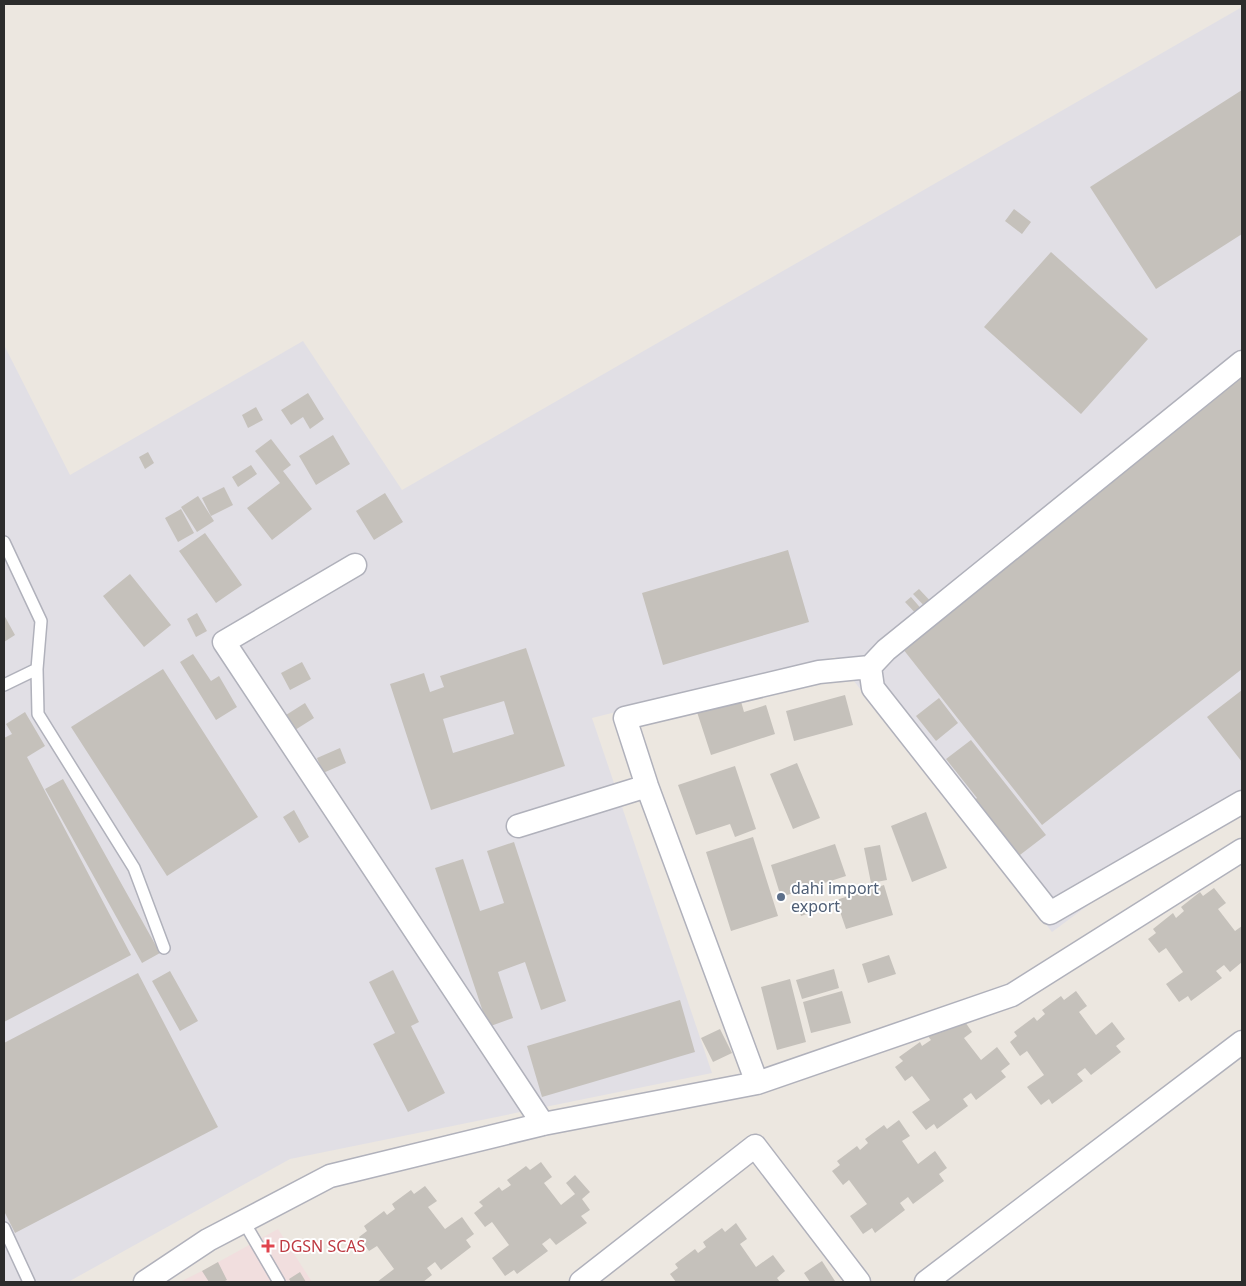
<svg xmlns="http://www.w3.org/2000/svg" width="1246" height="1286" viewBox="0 0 1246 1286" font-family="'Noto Sans',sans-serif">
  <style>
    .industrial { fill: #e1dfe5 }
    .medical { fill: #f1dede }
    .building { fill: #c5c1bb; fill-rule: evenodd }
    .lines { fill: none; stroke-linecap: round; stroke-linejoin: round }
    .service-casing { stroke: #b0b1bb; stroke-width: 14 }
    .minor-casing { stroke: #b0b1bb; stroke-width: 25 }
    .service { stroke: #fff; stroke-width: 11 }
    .minor { stroke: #fff; stroke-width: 22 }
    .service-dot { fill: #5c6f8a; stroke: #fff; stroke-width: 2 }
    .health-dot { fill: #e0444e; stroke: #fff; stroke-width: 2 }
    .labels { text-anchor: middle; stroke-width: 4; stroke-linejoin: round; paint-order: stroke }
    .service-label { font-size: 16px; fill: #4e5e75; stroke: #fff; text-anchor: start }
    .health-label { font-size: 16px; fill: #be3a42; stroke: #fff; text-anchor: start }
  </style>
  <rect width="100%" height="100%" fill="#ece7e0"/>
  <path class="industrial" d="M1242,7v784l-190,141 -217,-275 -243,61 120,355 -422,86 -222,123h-64v-937l66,130 233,-134 99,149z"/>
  <path class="medical" d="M278,1229l34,53h-132l22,-11z"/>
  <path class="building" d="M1242,90v144l-86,55 -66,-102z
    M1014,209l17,13 -9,12 -17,-13z
    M1051,252l97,87 -67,75 -97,-87z
    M1242,376v293l-200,156 -143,-181z
    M308,393l16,26 -14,10 -7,-12 -12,8 -10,-15z
    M256,407l7,13 -15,8 -6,-13z
    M333,435l17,29 -34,21 -17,-29z
    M271,439l20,26 -8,6 29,38 -40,31 -25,-32 33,-25 -25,-32z
    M148,452l6,11 -9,6 -6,-12z
    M251,465l6,9 -19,13 -6,-10z
    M224,487l9,18 -22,11 -9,-18z
    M385,493l18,29 -29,18 -18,-29z
    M198,496l16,25 -17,11 -16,-25z
    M181,509l13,24 -16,9 -13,-24z
    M205,533l37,52 -26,18 -37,-52z
    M788,550l21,72 -146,43 -21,-72z
    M130,574l41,51 -27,22 -41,-51z
    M919,589l16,17 -6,5 -16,-17z
    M911,597l13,15 -5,5 -14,-15z
    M197,613l10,18 -11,6 -9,-18z
    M4,615l11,20 -11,7z
    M526,648l39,118 -134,44 -41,-126 34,-11 6,19 14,-5 -4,-11zM504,701l10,33 -61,19 -10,-34z
    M193,654l18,27 8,-5 18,31 -21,13 -36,-58z
    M302,662l9,17 -21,11 -9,-17z
    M163,669l95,148 -91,59 -96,-149z
    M1242,690v72l-35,-45z
    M845,695l8,30 -59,16 -8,-30z
    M740,698l4,14 22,-7 9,29 -64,21 -14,-43z
    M939,698l19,25 -22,18 -20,-25z
    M305,703l9,15 -19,12 -9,-15z
    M25,712l20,34 -18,11 104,198 -127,67v-284l8,-4 -6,-10z
    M971,740l75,95 -34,26 -44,-56 9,-7 -31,-39z
    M340,748l6,15 -23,10 -6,-15z
    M797,763l23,55 -27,11 -23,-55z
    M735,766l21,63 -21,8 -5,-13 -34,11 -18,-50z
    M63,779l97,174 -18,10 -97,-174z
    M294,810l15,27 -10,6 -16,-26z
    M926,812l21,56 -35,14 -21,-56z
    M753,837l25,79 -47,15 -25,-79z
    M514,842l52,159 -25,9 -16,-48 -27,10 15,46 -25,9 -53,-159 28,-9 17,52 24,-8 -17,-52z
    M835,844l11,32 -65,21 -10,-32z
    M880,845l7,35 -16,3 -7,-35z
    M884,885l9,30 -47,14 -10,-29z
    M1214,888l12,15 -8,6 17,22 7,-5v36l-12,10 -6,-7 -8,6 6,7 -31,23 -3,-5 -9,6 -13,-18 17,-12 -17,-24 -7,5 -11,-14 8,-6 -3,-4 20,-16 3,5 8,-7 -3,-4 19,-15 3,4z
    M813,903l3,8 -15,5 -3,-9z
    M889,955l7,19 -28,9 -6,-19z
    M834,969l5,19 -37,11 -6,-19z
    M393,970l26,52 -8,4 34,67 -37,19 -35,-68 22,-11 -26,-51z
    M170,971l28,50 -18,10 -28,-50z
    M138,973l80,154 -203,106 -11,-22v-168z
    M790,979l16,63 -29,8 -16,-63z
    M842,991l9,32 -40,10 -8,-31z
    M1076,991l11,15 -8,6 17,23 16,-13 13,17 -9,7 5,6 -30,23 -6,-7 -8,6 6,7 -31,23 -3,-5 -8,6 -14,-18 17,-12 -17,-24 -7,5 -10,-14 7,-6 -3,-4 20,-15 3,4 8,-7 -3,-4 19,-14 3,4z
    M680,1000l15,52 -153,45 -15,-51z
    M961,1016l11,16 -8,6 17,22 16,-13 13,17 -9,7 5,6 -30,23 -5,-7 -8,6 5,7 -31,23 -3,-5 -8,6 -14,-18 18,-12 -18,-24 -7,5 -10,-14 8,-6 -4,-4 21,-15 2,4 9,-6 -4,-5z
    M720,1029l12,24 -19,9 -12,-24z
    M899,1120l11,16 -8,5 16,23 17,-13 12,17 -8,6 5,7 -31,23 -5,-7 -8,6 5,7 -30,23 -3,-5 -9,6 -13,-18 17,-12 -18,-24 -6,5 -11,-14 8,-6 -3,-4 20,-15 3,4 8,-7 -3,-4 19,-14 3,4z
    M541,1162l11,15 -8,6 17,22 14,-11 -9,-11 9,-8 15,17 -8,7 8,11 -9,6 6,7 -31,22 -6,-7 -8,6 6,7 -31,23 -3,-4 -9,6 -13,-18 17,-13 -17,-23 -7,5 -11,-14 9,-7 -4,-4 20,-15 3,4 9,-6 -4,-5 19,-14 4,4z
    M425,1186l12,15 -9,6 17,22 17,-12 12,17 -8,6 5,7 -30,23 -6,-8 -8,6 5,7 -9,7h-46l17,-13 -17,-23 -8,5 -10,-14 8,-6 -3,-5 20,-15 3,4 8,-6 -3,-5 19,-14 3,4z
    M736,1223l11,16 -7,5 16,23 17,-12 12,16 -8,7 3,4h-104l-6,-8 8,-6 -3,-4 20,-15 3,4 8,-6 -3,-5 19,-14 3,4z
    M822,1261l13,20 -3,1h-22l-6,-9z
    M218,1262l9,18 -4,2h-14l-7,-11z
    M300,1272l6,10h-15l-2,-3z"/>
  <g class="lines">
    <g class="service-casing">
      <path id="service" d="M4,542l37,79 -4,48 1,45 96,154 30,80
        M4,685l33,-16
        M244,1222l35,60
        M4,1228l25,54"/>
    </g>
    <g class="minor-casing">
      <path id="minor" d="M1242,362l-356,288 -16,17 3,21 177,225 192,-111
        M355,565l-131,77 319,482
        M518,826l129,-40
        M757,1083l-110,-297 -22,-68 194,-46 51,-5
        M145,1282l63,-42 122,-64 213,-52 214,-41 255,-88 230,-145
        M581,1282l174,-136 104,136
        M926,1282l316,-240"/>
    </g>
    <use href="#service" class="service"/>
    <use href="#minor" class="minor"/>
  </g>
  <circle class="service-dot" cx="781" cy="897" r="5"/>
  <path class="health-dot" d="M265.5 1238.5h5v5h5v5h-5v5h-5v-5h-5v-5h5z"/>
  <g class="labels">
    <g class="service-label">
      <text x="791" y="894">dahi import<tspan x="791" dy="18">export</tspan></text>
    </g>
    <g class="health-label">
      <text x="279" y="1252">DGSN SCAS</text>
    </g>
  </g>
  <rect width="1246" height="1286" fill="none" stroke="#2c2c2c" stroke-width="10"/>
</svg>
